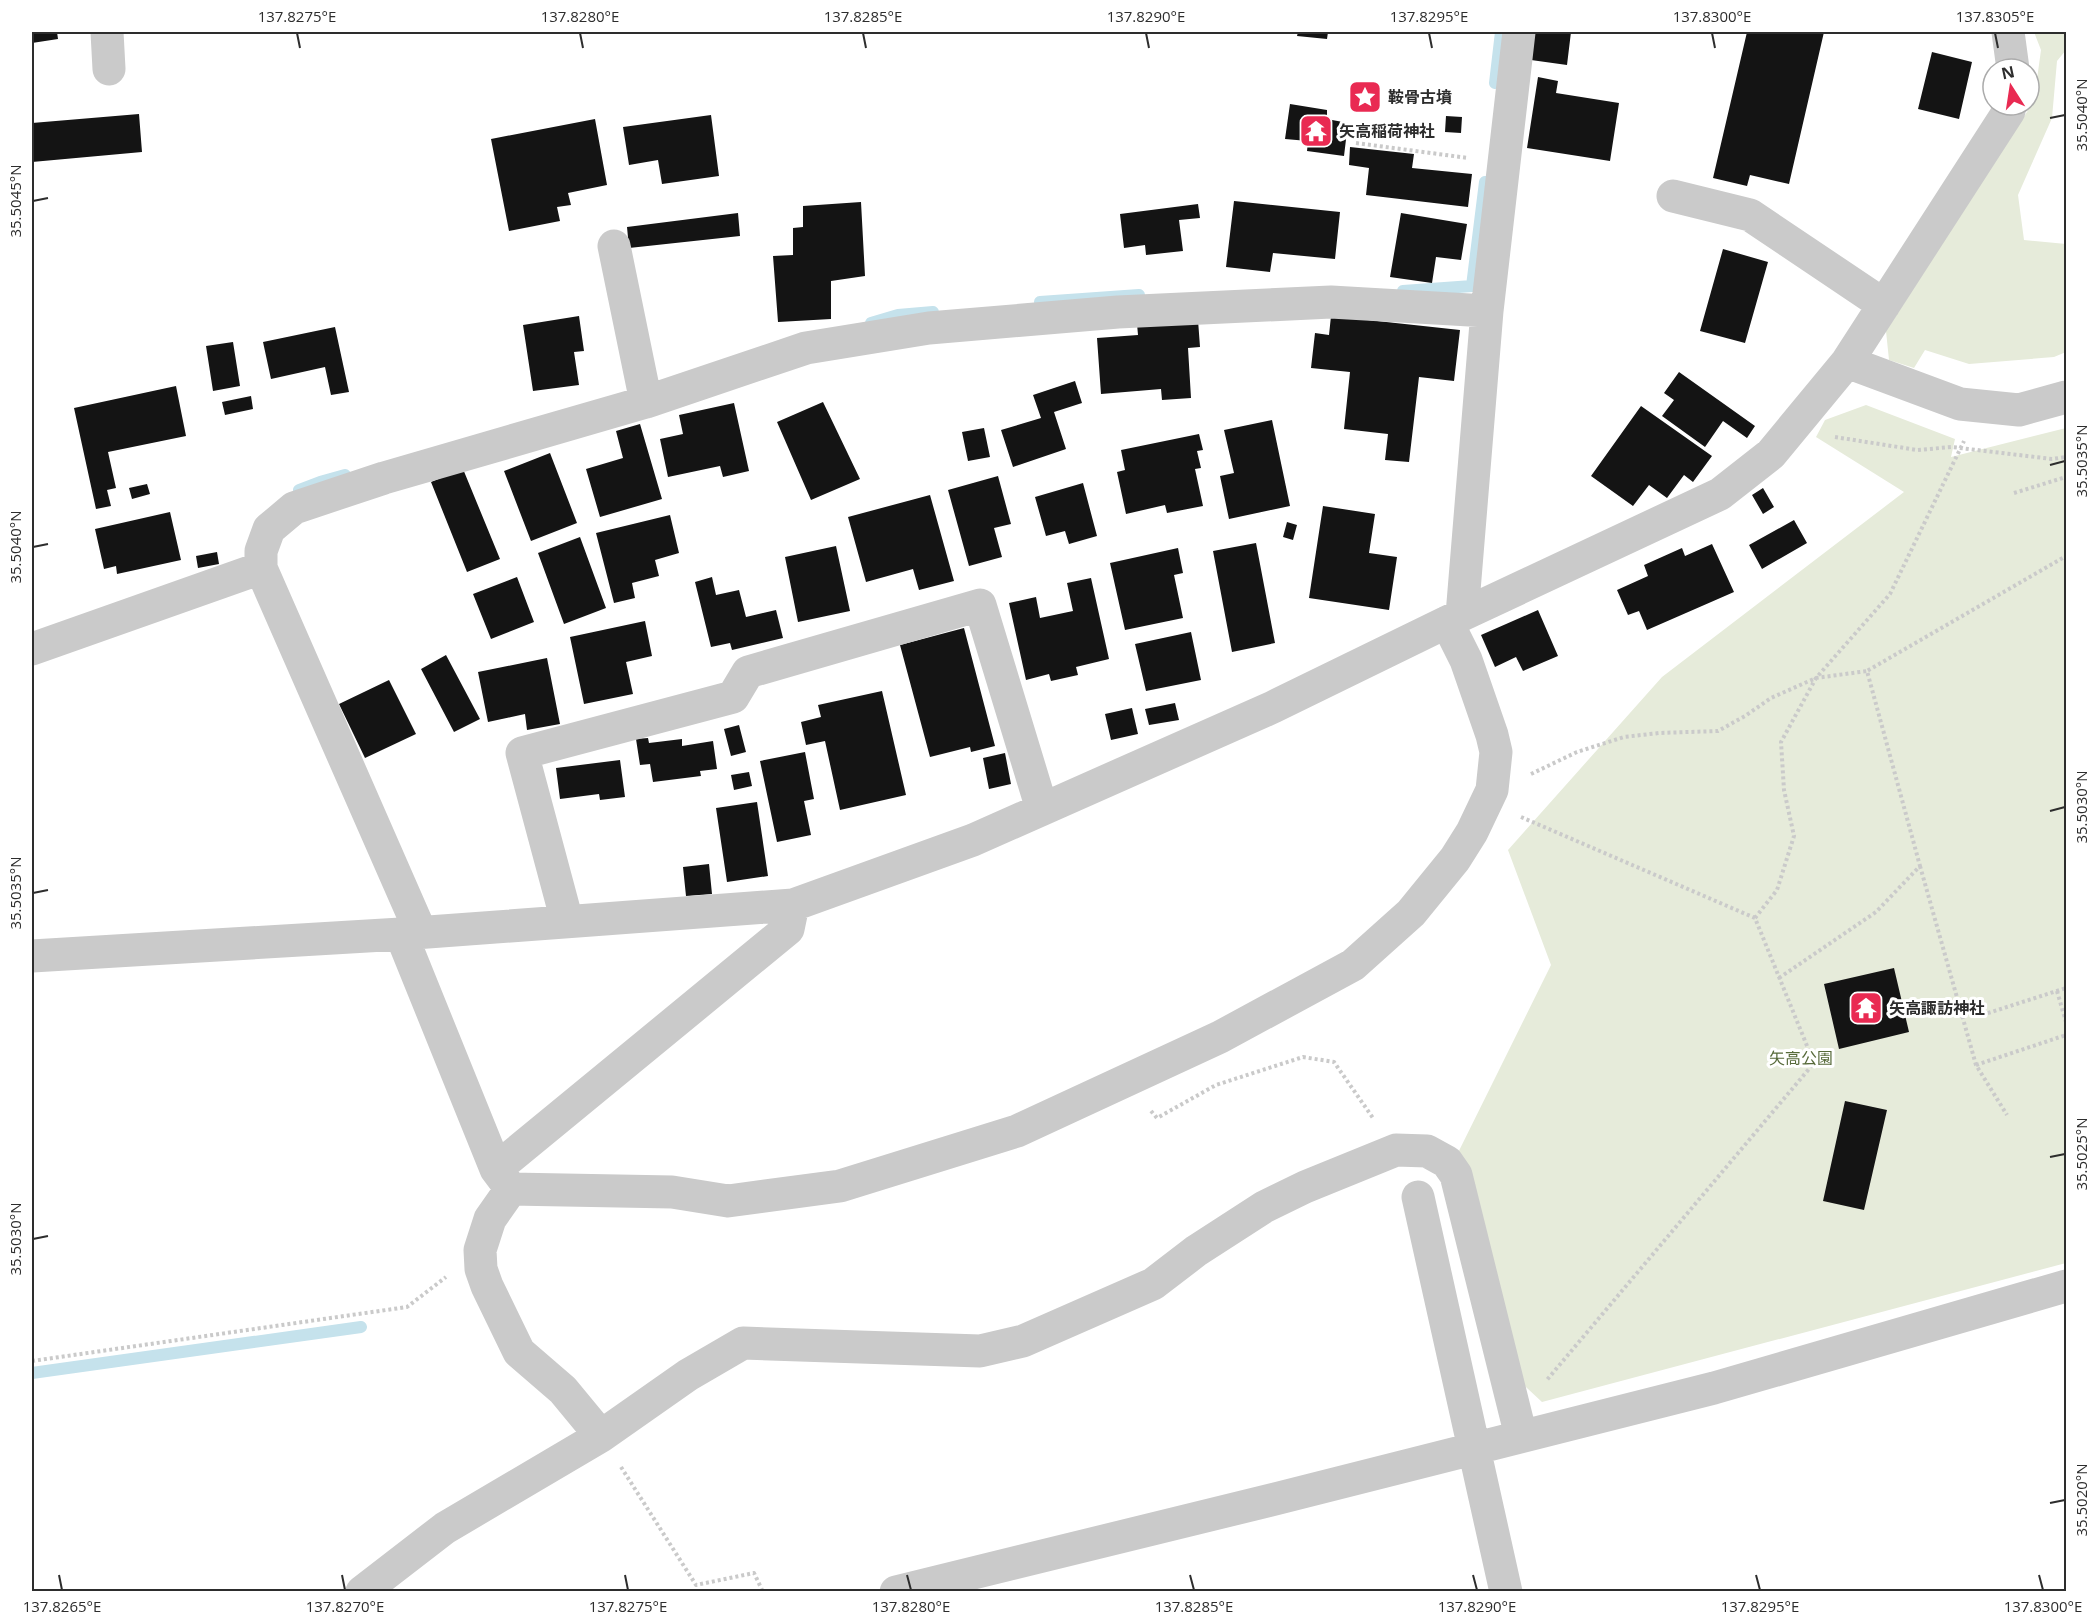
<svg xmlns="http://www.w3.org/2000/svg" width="2098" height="1623" viewBox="0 0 2098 1623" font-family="'Open Sans','Noto Sans JP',sans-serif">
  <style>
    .green { fill: #e6ebda }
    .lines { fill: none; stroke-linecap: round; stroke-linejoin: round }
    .stream { stroke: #c5e2ec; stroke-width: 12 }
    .building { fill: #141414 }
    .path { stroke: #cacaca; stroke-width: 4; stroke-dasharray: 3 3; stroke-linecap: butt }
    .minor { stroke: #cacaca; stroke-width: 33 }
    .ticks { fill: none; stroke: #2d2d2d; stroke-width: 2 }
    .labels { text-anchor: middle; stroke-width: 6; stroke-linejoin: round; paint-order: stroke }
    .poi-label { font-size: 16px; font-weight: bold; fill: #2d2d2d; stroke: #fff; text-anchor: start }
    .park-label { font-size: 16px; fill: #576a3a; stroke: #fff }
    .neatline { fill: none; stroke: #2d2d2d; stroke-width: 2 }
    .ticks-label { font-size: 15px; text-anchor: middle; fill: #2d2d2d }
  </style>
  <rect width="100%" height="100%" fill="#fff"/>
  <path class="green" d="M2034,32h32v18l-9,11 -5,57 -34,77 6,45 42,4v108l-12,5 -85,7 -44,-14 -11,18 -25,-8 -3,-29 148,-230 7,-51z
    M1866,405l89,34 -4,18 115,-29v835l-524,139 -53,-49 -42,-178 104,-210 -43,-115 154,-173 242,-185 -88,-55 9,-17z"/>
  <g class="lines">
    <path class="stream" d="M1495,83l6,-51
      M1403,291l69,-5 13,-104
      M1040,302l99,-7
      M871,323l27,-8 35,-3
      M299,490l21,-8 25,-7
      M32,1373l329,-46"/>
  </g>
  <path class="building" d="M32,32h25l1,7 -26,4z
    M1298,32h30l-1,7 -30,-3z
    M1535,32h36l-4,33 -36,-5z
    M1747,32h77l-35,152 -39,-9 -3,11 -34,-8z
    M1932,52l40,10 -13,57 -41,-10z
    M1538,77l20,4 -2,12 63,10 -9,58 -83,-13z
    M1290,104l37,6v9l21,4 -4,33 -37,-5 1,-10 -23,-2z
    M139,114l3,38 -110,10v-39z
    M711,115l8,61 -57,8 -4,-24 -29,5 -6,-38z
    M1446,116l16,1 -1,16 -16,-1z
    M595,119l12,66 -39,8 3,12 -14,2 3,14 -51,10 -18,-92z
    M1350,147l64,7 -2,14 60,6 -4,33 -102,-12 3,-27 -20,-3z
    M1234,201l106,11 -5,47 -62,-6 -3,19 -44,-5z
    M861,202l4,74 -34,5v38l-53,3 -5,-66 20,-1v-27l10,-1v-21z
    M1198,204l2,14 -21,2 4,31 -37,4 -1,-10 -21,3 -4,-34z
    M738,213l2,23 -111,12 -2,-21z
    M1401,213l66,11 -6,36 -25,-3 -4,26 -42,-6z
    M1723,249l45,13 -23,81 -45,-12z
    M579,316l5,35 -10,1 5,33 -46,6 -10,-66z
    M1331,316l129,14 -6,51 -35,-4 -10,85 -24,-2 3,-26 -44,-5 6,-57 -39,-4 4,-35 14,2z
    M1198,320l2,27 -12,1 3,50 -29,2 -1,-11 -60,5 -4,-56 41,-3 -1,-11z
    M335,327l14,65 -18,3 -6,-28 -54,12 -8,-37z
    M233,342l7,44 -27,5 -7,-45z
    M1679,372l76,54 -8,12 -24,-17 -18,26 -43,-31 12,-16 -10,-7z
    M1075,381l7,22 -28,9 12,37 -53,18 -12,-37 40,-12 -8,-23z
    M176,386l10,50 -78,16 8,36 -9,2 4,16 -15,3 -22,-101z
    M251,396l2,13 -28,6 -3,-13z
    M823,402l37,77 -49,21 -34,-78z
    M734,403l15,68 -26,6 -3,-11 -52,11 -8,-38 23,-5 -4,-19z
    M1641,406l71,50 -19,26 -9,-7 -17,23 -18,-13 -16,21 -42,-30z
    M1272,420l18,86 -61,13 -9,-43 14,-3 -10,-43z
    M640,424l22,75 -62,18 -14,-48 37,-11 -7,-27z
    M984,428l6,29 -22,4 -6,-29z
    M1199,434l4,16 -6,1 4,17 -6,1 8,37 -36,7 -2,-8 -39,9 -9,-42 8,-2 -4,-20z
    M550,453l27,70 -46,18 -27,-70z
    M463,469l37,90 -33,13 -36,-90z
    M998,476l13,48 -17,4 8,29 -33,9 -21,-76z
    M1083,483l14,53 -28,8 -4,-13 -19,5 -11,-39z
    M147,484l3,10 -18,5 -3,-11z
    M1763,488l11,19 -11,7 -11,-19z
    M930,495l24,86 -35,9 -6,-21 -47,13 -18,-65z
    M1323,506l52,8 -6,39 28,4 -8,53 -80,-12z
    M170,512l11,48 -64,14 -1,-8 -12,3 -9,-40z
    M670,515l9,38 -24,7 4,16 -27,7 3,15 -21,5 -18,-70z
    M1794,520l13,23 -45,26 -13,-24z
    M1287,522l10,3 -4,15 -10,-3z
    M580,537l26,71 -42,16 -26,-71z
    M1256,543l19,100 -43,9 -19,-101z
    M1712,544l22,48 -87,38 -8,-19 -11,4 -11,-25 31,-14 -4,-11 38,-17 3,8z
    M836,546l14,65 -52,11 -13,-65z
    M1178,548l5,25 -9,2 9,43 -58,12 -15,-67z
    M217,552l2,12 -21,4 -2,-12z
    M517,577l17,45 -43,17 -18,-45z
    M712,577l4,18 23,-5 7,27 30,-7 7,28 -51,12 -2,-7 -19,4 -16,-65z
    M1091,578l18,81 -33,8 2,8 -27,6 -2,-7 -23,6 -17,-77 27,-6 4,21 33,-7 -6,-28z
    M1538,610l20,46 -35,15 -7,-14 -21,10 -14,-32z
    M645,621l7,35 -26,6 7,32 -49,10 -14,-67z
    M964,628l31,118 -24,6 -1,-5 -40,10 -30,-112z
    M1191,632l10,48 -55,11 -11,-47z
    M446,655l34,64 -26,13 -33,-63z
    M547,658l13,66 -33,6 -2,-16 -37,8 -10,-50z
    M389,680l27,54 -51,24 -26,-54z
    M882,691l24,104 -66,15 -15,-69 -19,4 -5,-23 20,-5 -3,-12z
    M1175,703l4,17 -30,5 -4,-16z
    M1132,708l6,26 -27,6 -6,-26z
    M739,725l7,27 -15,4 -7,-27z
    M648,738l1,5 33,-4v7l31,-5 4,28 -17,2 1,5 -48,6 -3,-18 -10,1 -4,-26z
    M805,752l9,47 -10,2 7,34 -34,7 -17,-81z
    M1005,753l6,31 -22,5 -6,-31z
    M620,760l5,37 -25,3 -1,-6 -39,5 -4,-31z
    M749,772l3,14 -18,4 -3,-15z
    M757,802l11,74 -41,6 -11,-74z
    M709,864l3,30 -26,2 -3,-29z
    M1894,968l15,64 -70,17 -15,-65z
    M1845,1101l42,9 -23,100 -41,-9z"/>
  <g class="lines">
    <path class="path" d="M1356,143l112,15
      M1835,437l82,13 35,-3 100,12 14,-2
      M2014,493l52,-16
      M1531,774l46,-22 47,-15 35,-4 59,-2 27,-15 26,-18 45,-20 51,-7
      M1521,817l234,101 59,145 -268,318
      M1920,866l56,199 31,50
      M1755,918l22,-28 17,-54 -10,-46 -3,-48 35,-64 74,-84 74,-153
      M1779,978l97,-66 44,-46 -53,-195 199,-115
      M2057,991l9,31
      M1982,1015l84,-27
      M1976,1065l90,-30
      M1151,1111l6,7 59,-33 87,-28 31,5 39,56
      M32,1361l375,-54 39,-30
      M621,1467l75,118 58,-12 9,19"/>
    <path class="minor" d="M107,32l2,37
      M2008,32l5,37
      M1673,196l77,19 134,90
      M614,246l32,156
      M1847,362l113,42 59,6 47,-13
      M1462,615l25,-304 32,-279
      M32,649l229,-81
      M567,921l-45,-168 211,-56 15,-25 232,-67 62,204
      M421,933l-160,-365v-17l8,-22 25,-21 90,-30 262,-76 160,-54 123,-20 189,-16 213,-10 156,9
      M401,934l95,235 15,20 161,3 56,9 112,-15 177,-55 203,-94 133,-72 58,-52 44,-54 17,-27 20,-42 4,-38 -4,-17 -26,-75 -19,-38
      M32,956l369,-22 392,-29 180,-65 300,-133 174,-85 273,-128 51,-40 76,-92 162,-251 1,-6
      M496,1169l292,-240 5,-24
      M511,1189l-21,30 -10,31 1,19 6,17 32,66 44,38 38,46
      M1418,1197l88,395
      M362,1592l83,-64 156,-92 87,-61 55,-32 237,8 43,-10 130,-57 43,-33 68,-44 41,-20 91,-37 31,1 20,11 9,13 65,261
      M896,1592l383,-94 435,-110 352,-102"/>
  </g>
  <path class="ticks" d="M297,33l3,15M580,33l3,15M863,33l3,15M1146,33l3,15M1429,33l3,15M1712,33l3,15M1995,33l3,15M2050,118l15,-3M33,201l15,-3M2050,465l15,-4M33,547l15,-3M2050,811l15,-4M33,893l15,-3M2050,1157l15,-3M33,1239l15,-3M2050,1503l15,-3M59,1575l3,15M342,1575l3,15M625,1575l3,15M907,1575l4,15M1190,1575l4,15M1473,1575l4,15M1756,1575l4,15M2039,1575l4,15"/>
  <defs>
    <g id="sight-square" transform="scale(1.725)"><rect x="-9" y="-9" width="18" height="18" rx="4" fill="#e92a52" stroke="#fff"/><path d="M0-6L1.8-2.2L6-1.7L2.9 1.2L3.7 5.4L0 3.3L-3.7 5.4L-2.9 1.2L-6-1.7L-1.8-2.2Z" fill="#fff"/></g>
    <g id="temple-square" transform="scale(1.725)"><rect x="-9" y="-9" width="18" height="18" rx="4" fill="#e92a52" stroke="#fff"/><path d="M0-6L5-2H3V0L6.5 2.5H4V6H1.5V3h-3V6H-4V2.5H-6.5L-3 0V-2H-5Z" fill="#fff"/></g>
  </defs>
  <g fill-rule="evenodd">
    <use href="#sight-square" x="1365" y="97"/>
    <use href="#temple-square" x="1316" y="131"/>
    <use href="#temple-square" x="1866" y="1008"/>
  </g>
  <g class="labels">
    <g class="poi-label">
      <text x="1388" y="103">鞍骨古墳</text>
      <text x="1339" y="137">矢高稲荷神社</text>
      <text x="1889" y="1014">矢高諏訪神社</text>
    </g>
    <g class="park-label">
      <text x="1801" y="1064">矢高公園</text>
    </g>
  </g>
  <rect width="2098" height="1623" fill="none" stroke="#ffffff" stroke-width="66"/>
  <g transform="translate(2011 87) rotate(348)"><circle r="28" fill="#ffffff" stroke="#ababab" stroke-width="1.5"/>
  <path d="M0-4.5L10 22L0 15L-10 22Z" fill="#e92a52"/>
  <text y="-9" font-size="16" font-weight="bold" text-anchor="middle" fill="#2d2d2d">N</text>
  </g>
  <rect x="33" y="33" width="2032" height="1557" class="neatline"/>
  <g class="ticks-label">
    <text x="297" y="22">137.8275°E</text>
    <text x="580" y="22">137.8280°E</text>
    <text x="863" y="22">137.8285°E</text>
    <text x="1146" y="22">137.8290°E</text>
    <text x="1429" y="22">137.8295°E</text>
    <text x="1712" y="22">137.8300°E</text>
    <text x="1995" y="22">137.8305°E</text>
    <text transform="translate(2082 115) rotate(-90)" y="5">35.5040°N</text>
    <text transform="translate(16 201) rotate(-90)" y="5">35.5045°N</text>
    <text transform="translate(2082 461) rotate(-90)" y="5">35.5035°N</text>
    <text transform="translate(16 547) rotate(-90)" y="5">35.5040°N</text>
    <text transform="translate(2082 807) rotate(-90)" y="5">35.5030°N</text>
    <text transform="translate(16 893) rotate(-90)" y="5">35.5035°N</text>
    <text transform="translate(2082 1154) rotate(-90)" y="5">35.5025°N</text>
    <text transform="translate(16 1239) rotate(-90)" y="5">35.5030°N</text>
    <text transform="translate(2082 1500) rotate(-90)" y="5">35.5020°N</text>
    <text x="62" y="1612">137.8265°E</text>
    <text x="345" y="1612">137.8270°E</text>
    <text x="628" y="1612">137.8275°E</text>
    <text x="911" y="1612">137.8280°E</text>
    <text x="1194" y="1612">137.8285°E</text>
    <text x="1477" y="1612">137.8290°E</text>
    <text x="1760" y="1612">137.8295°E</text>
    <text x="2043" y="1612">137.8300°E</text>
  </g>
</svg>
